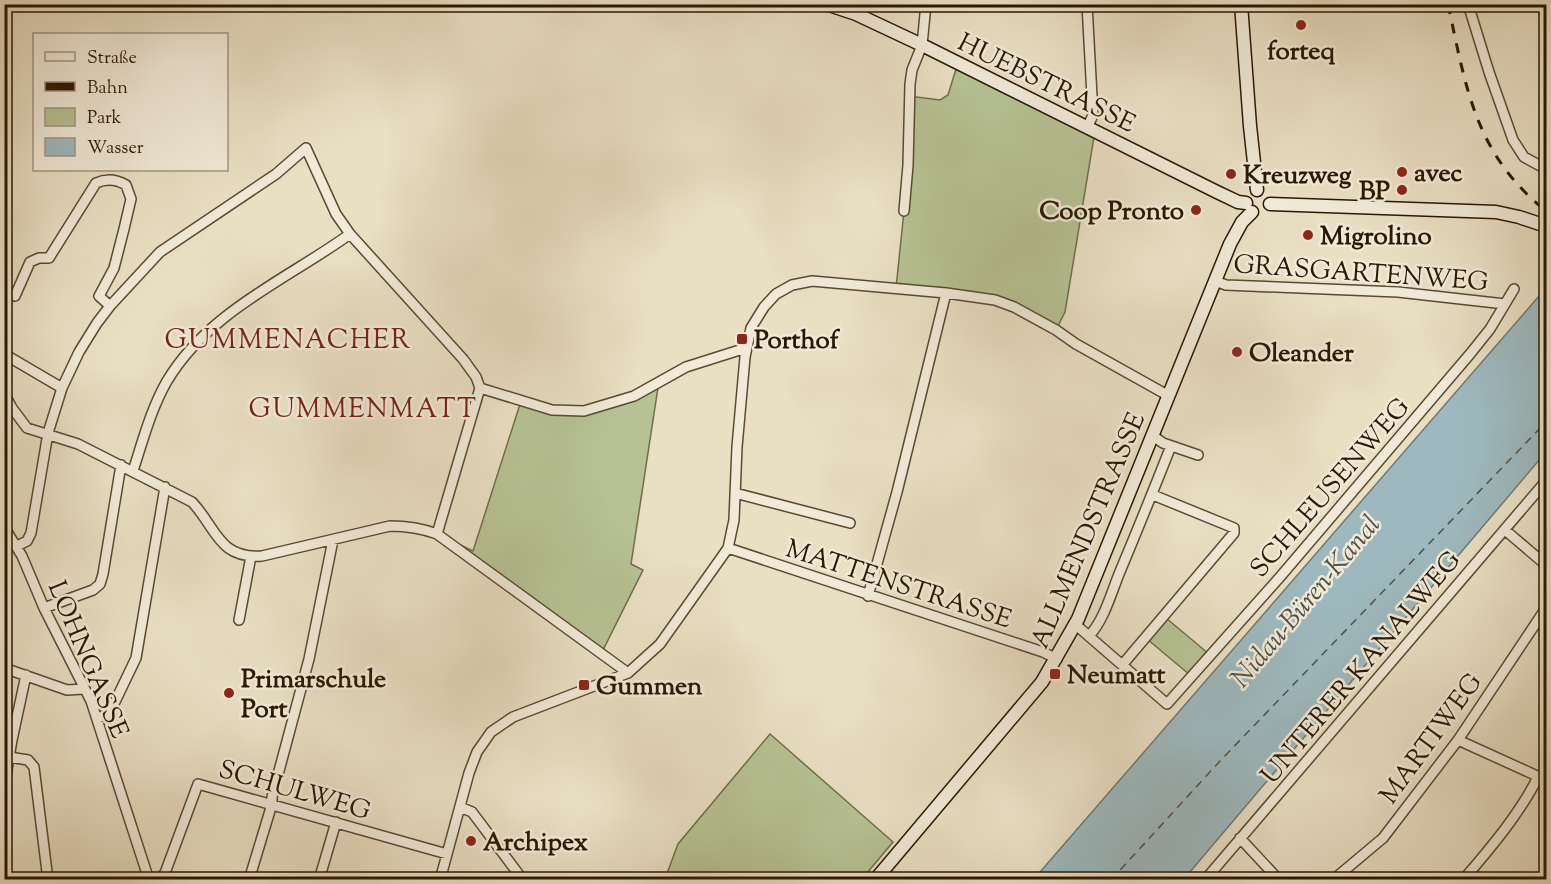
<svg xmlns="http://www.w3.org/2000/svg" width="1551" height="884" viewBox="0 0 1551 884" font-family="'Sorts Mill Goudy',serif">
  <style>
    .green { fill: #b6c294; stroke: #706d4a; stroke-width: 1.5 }
    .water { fill: #9db9bf; stroke: #6f7973; stroke-width: 1.5 }
    .lines { fill: none; stroke-linecap: round; stroke-linejoin: round }
    .ferry { stroke: #525043; stroke-width: 1.5; stroke-dasharray: 8 6; stroke-linecap: butt }
    .street-casing { stroke: #5a4a31; stroke-width: 12 }
    .secondary-casing { stroke: #2a1800; stroke-width: 15 }
    .street { stroke: #f1ead8; stroke-width: 9 }
    .secondary { stroke: #f1ead8; stroke-width: 12 }
    .rail { stroke: #2a1800; stroke-width: 3; stroke-dasharray: 10 10; stroke-linecap: butt }
    .poi-dot { fill: #8f2418; stroke: #f1ead8; stroke-width: 2 }
    .labels { text-anchor: middle; stroke-width: 5; stroke-linejoin: round; paint-order: stroke }
    .poi-label { font-size: 26px; font-weight: bold; fill: #2a1800; stroke: #f1ead8; text-anchor: start }
    .street-label { font-size: 26px; fill: #2a1800; stroke: #f1ead8 }
    .neighbourhood-label { font-size: 27px; letter-spacing: 1.5px; fill: #7a1f14; stroke: #f1ead8 }
    .water-label { font-size: 27px; font-style: italic; fill: #525043; stroke: #f1ead8 }
  </style>
  <rect width="100%" height="100%" fill="#e9dfc3"/>
  <filter id="stains"><feTurbulence type="fractalNoise" baseFrequency=".00333" numOctaves="4"/><feColorMatrix values="0 0 0 0 .2 0 0 0 0 .09 0 0 0 0 .02 0 0 0 .5 -.17"/></filter>
  <radialGradient id="worn" r=".72"><stop offset=".6" stop-color="#630" stop-opacity="0"/><stop offset="1" stop-color="#630" stop-opacity=".3"/></radialGradient>
  <path class="green" d="M956,69l139,62 -30,181 -9,18 -42,-23 -118,-19 8,-77 5,-115 31,4 8,-5z
    M659,381l-28,183 12,6 -42,84 -164,-120 36,17 48,-150 63,10z
    M1166,618l43,36 -19,21 -43,-36z
    M770,734l123,108 -31,37h-197l13,-35z"/>
  <path class="water" d="M1546,288v164l-362,427h-150z"/>
  <g class="lines">
    <path class="ferry" d="M1111,880l109,-119 326,-339"/>
    <g class="street-casing">
      <path id="street" d="M1087,4l6,111 -6,13
        M1468,4l21,68 24,68 11,17 22,12
        M904,211l4,-46 2,-81 2,-14 10,-25 4,-41
        M1215,281l11,4 172,7 107,12
        M15,296l15,-34 9,-4h10l47,-75c11,-5 20,-4 30,2l5,14 -7,30 -10,39 -15,28 11,10
        M4,354l58,34
        M480,388l72,22 32,1 50,-15 52,-29 60,-19
        M4,393l8,15 15,20 51,16 114,58c24,25 26,57 70,54l128,-30c18,0 31,2 47,8l191,139
        M1153,436l10,7 35,12
        M133,471c10,-31 18,-62 34,-90 42,-70 119,-101 183,-147
        M735,493l115,30
        M4,527l18,29 22,52 47,93 58,179
        M1505,530l41,35
        M437,534l43,-146
        M17,546l10,-5 4,-8 17,-100 14,-45 17,-36 18,-29 13,-17 50,-54 116,-78 30,-26 30,66 14,20 113,125 13,18 4,11
        M728,548l315,104 14,7
        M868,596l29,-104 49,-199
        M44,608l49,-18 7,-6 3,-10 18,-109
        M239,620l12,-64
        M1076,625l91,79 113,-127 190,-223 20,-25 24,-40
        M1089,636c15,-16 22,-42 30,-62 18,-43 35,-85 52,-128
        M1123,664l111,-131v-5l-81,-33
        M4,668l63,22 17,-1
        M98,718l8,-3 6,-7 24,-50 29,-171
        M1458,740l88,40
        M9,757l19,3 6,7 14,113
        M4,787l8,-47 14,-65
        M460,807l12,5 51,68
        M1240,838l39,42
        M158,880l7,-7 33,-89 249,70
        M249,880l23,-76v-7l37,-138 24,-119
        M319,880l17,-58
        M440,880l29,-107 8,-21 14,-20 22,-15 115,-44 32,-29 61,-86 7,-10 6,-28 3,-73 8,-90 6,-29 13,-21 12,-13 16,-9 20,-4 134,12 49,7 19,7 42,23 20,14 93,52
        M1205,880l341,-399
        M1333,880l50,-42 75,-98 88,-132
        M1463,880c27,-31 57,-67 75,-103"/>
    </g>
    <g class="secondary-casing">
      <path id="secondary" d="M826,4l30,10 66,31 295,147 21,10 8,1
        M1241,4l9,122 7,64
        M1270,204l226,8 23,5 27,9
        M875,880l167,-198 36,-63 152,-375 12,-22 10,-10"/>
    </g>
    <use href="#street" class="street"/>
    <use href="#secondary" class="secondary"/>
    <path class="rail" d="M1448,4c18,84 27,150 98,207"/>
  </g>
  <g class="poi-dot">
    <circle cx="1301" cy="25" r="6"/>
    <circle cx="1402" cy="172" r="6"/>
    <circle cx="1231" cy="174" r="6"/>
    <circle cx="1402" cy="190" r="6"/>
    <circle cx="1196" cy="210" r="6"/>
    <circle cx="1308" cy="235" r="6"/>
    <rect x="736" y="333" width="12" height="12" rx="3"/>
    <circle cx="1237" cy="352" r="6"/>
    <rect x="1049" y="668" width="12" height="12" rx="3"/>
    <rect x="578" y="679" width="12" height="12" rx="3"/>
    <circle cx="229" cy="693" r="6"/>
    <circle cx="471" cy="841" r="6"/>
  </g>
  <g class="labels">
    <g class="poi-label">
      <text x="1301" y="59" text-anchor="middle">forteq</text>
      <text x="1414" y="181">avec</text>
      <text x="1243" y="183">Kreuzweg</text>
      <text x="1390" y="199" text-anchor="end">BP</text>
      <text x="1184" y="219" text-anchor="end">Coop Pronto</text>
      <text x="1320" y="244">Migrolino</text>
      <text x="754" y="348">Porthof</text>
      <text x="1249" y="361">Oleander</text>
      <text x="1067" y="683">Neumatt</text>
      <text x="241" y="687">Primarschule<tspan x="241" dy="30">Port</tspan></text>
      <text x="596" y="694">Gummen</text>
      <text x="483" y="850">Archipex</text>
    </g>
    <g class="street-label">
      <text transform="translate(1047 82) rotate(26)" y="9">HUEBSTRASSE</text>
      <text transform="translate(1361 272) rotate(4)" y="9">GRASGARTENWEG</text>
      <text transform="translate(1329 487) rotate(-49)" y="9">SCHLEUSENWEG</text>
      <text transform="translate(1087 530) rotate(-67)" y="9">ALLMENDSTRASSE</text>
      <text transform="translate(899 583) rotate(18)" y="9">MATTENSTRASSE</text>
      <text transform="translate(89 659) rotate(67)" y="9">LOHNGASSE</text>
      <text transform="translate(1360 667) rotate(-50)" y="9">UNTERER KANALWEG</text>
      <text transform="translate(1430 738) rotate(-54)" y="9">MARTIWEG</text>
      <text transform="translate(295 789) rotate(16)" y="9">SCHULWEG</text>
    </g>
    <g class="neighbourhood-label">
      <text x="288" y="348">GUMMENACHER</text>
      <text x="363" y="417">GUMMENMATT</text>
    </g>
    <g class="water-label">
      <text transform="translate(1305 601) rotate(-50)" y="9">Nidau-Büren-Kanal</text>
    </g>
  </g>
  <rect width="1551" height="884" fill="none" stroke="#e9dfc3" stroke-width="24"/>
  <rect x="6" y="6" width="1539" height="872" fill="none" stroke="#2a1800" stroke-width="3"/>
  <rect x="12" y="12" width="1527" height="860" fill="none" stroke="#2a1800" stroke-width="1.5"/>
  <rect x="33" y="33" width="195" height="138" fill="#f1ead8" stroke="#a19682" stroke-width="1.5"/>
  <rect x="45" y="52" width="30" height="9" fill="#f1ead8" stroke="#a19682" stroke-width="1.5"/>
  <text x="87" y="63" font-size="18" fill="#2a1800">Straße</text>
  <rect x="45" y="82" width="30" height="9" fill="#2a1800" stroke="#a19682" stroke-width="1.5"/>
  <text x="87" y="93" font-size="18" fill="#2a1800">Bahn</text>
  <rect x="45" y="108" width="30" height="18" fill="#b6c294" stroke="#a19682" stroke-width="1.5"/>
  <text x="87" y="123" font-size="18" fill="#2a1800">Park</text>
  <rect x="45" y="138" width="30" height="18" fill="#9db9bf" stroke="#a19682" stroke-width="1.5"/>
  <text x="87" y="153" font-size="18" fill="#2a1800">Wasser</text>
  <rect width="100%" height="100%" filter="url(#stains)"/>
  <rect width="100%" height="100%" fill="url(#worn)"/>
</svg>
